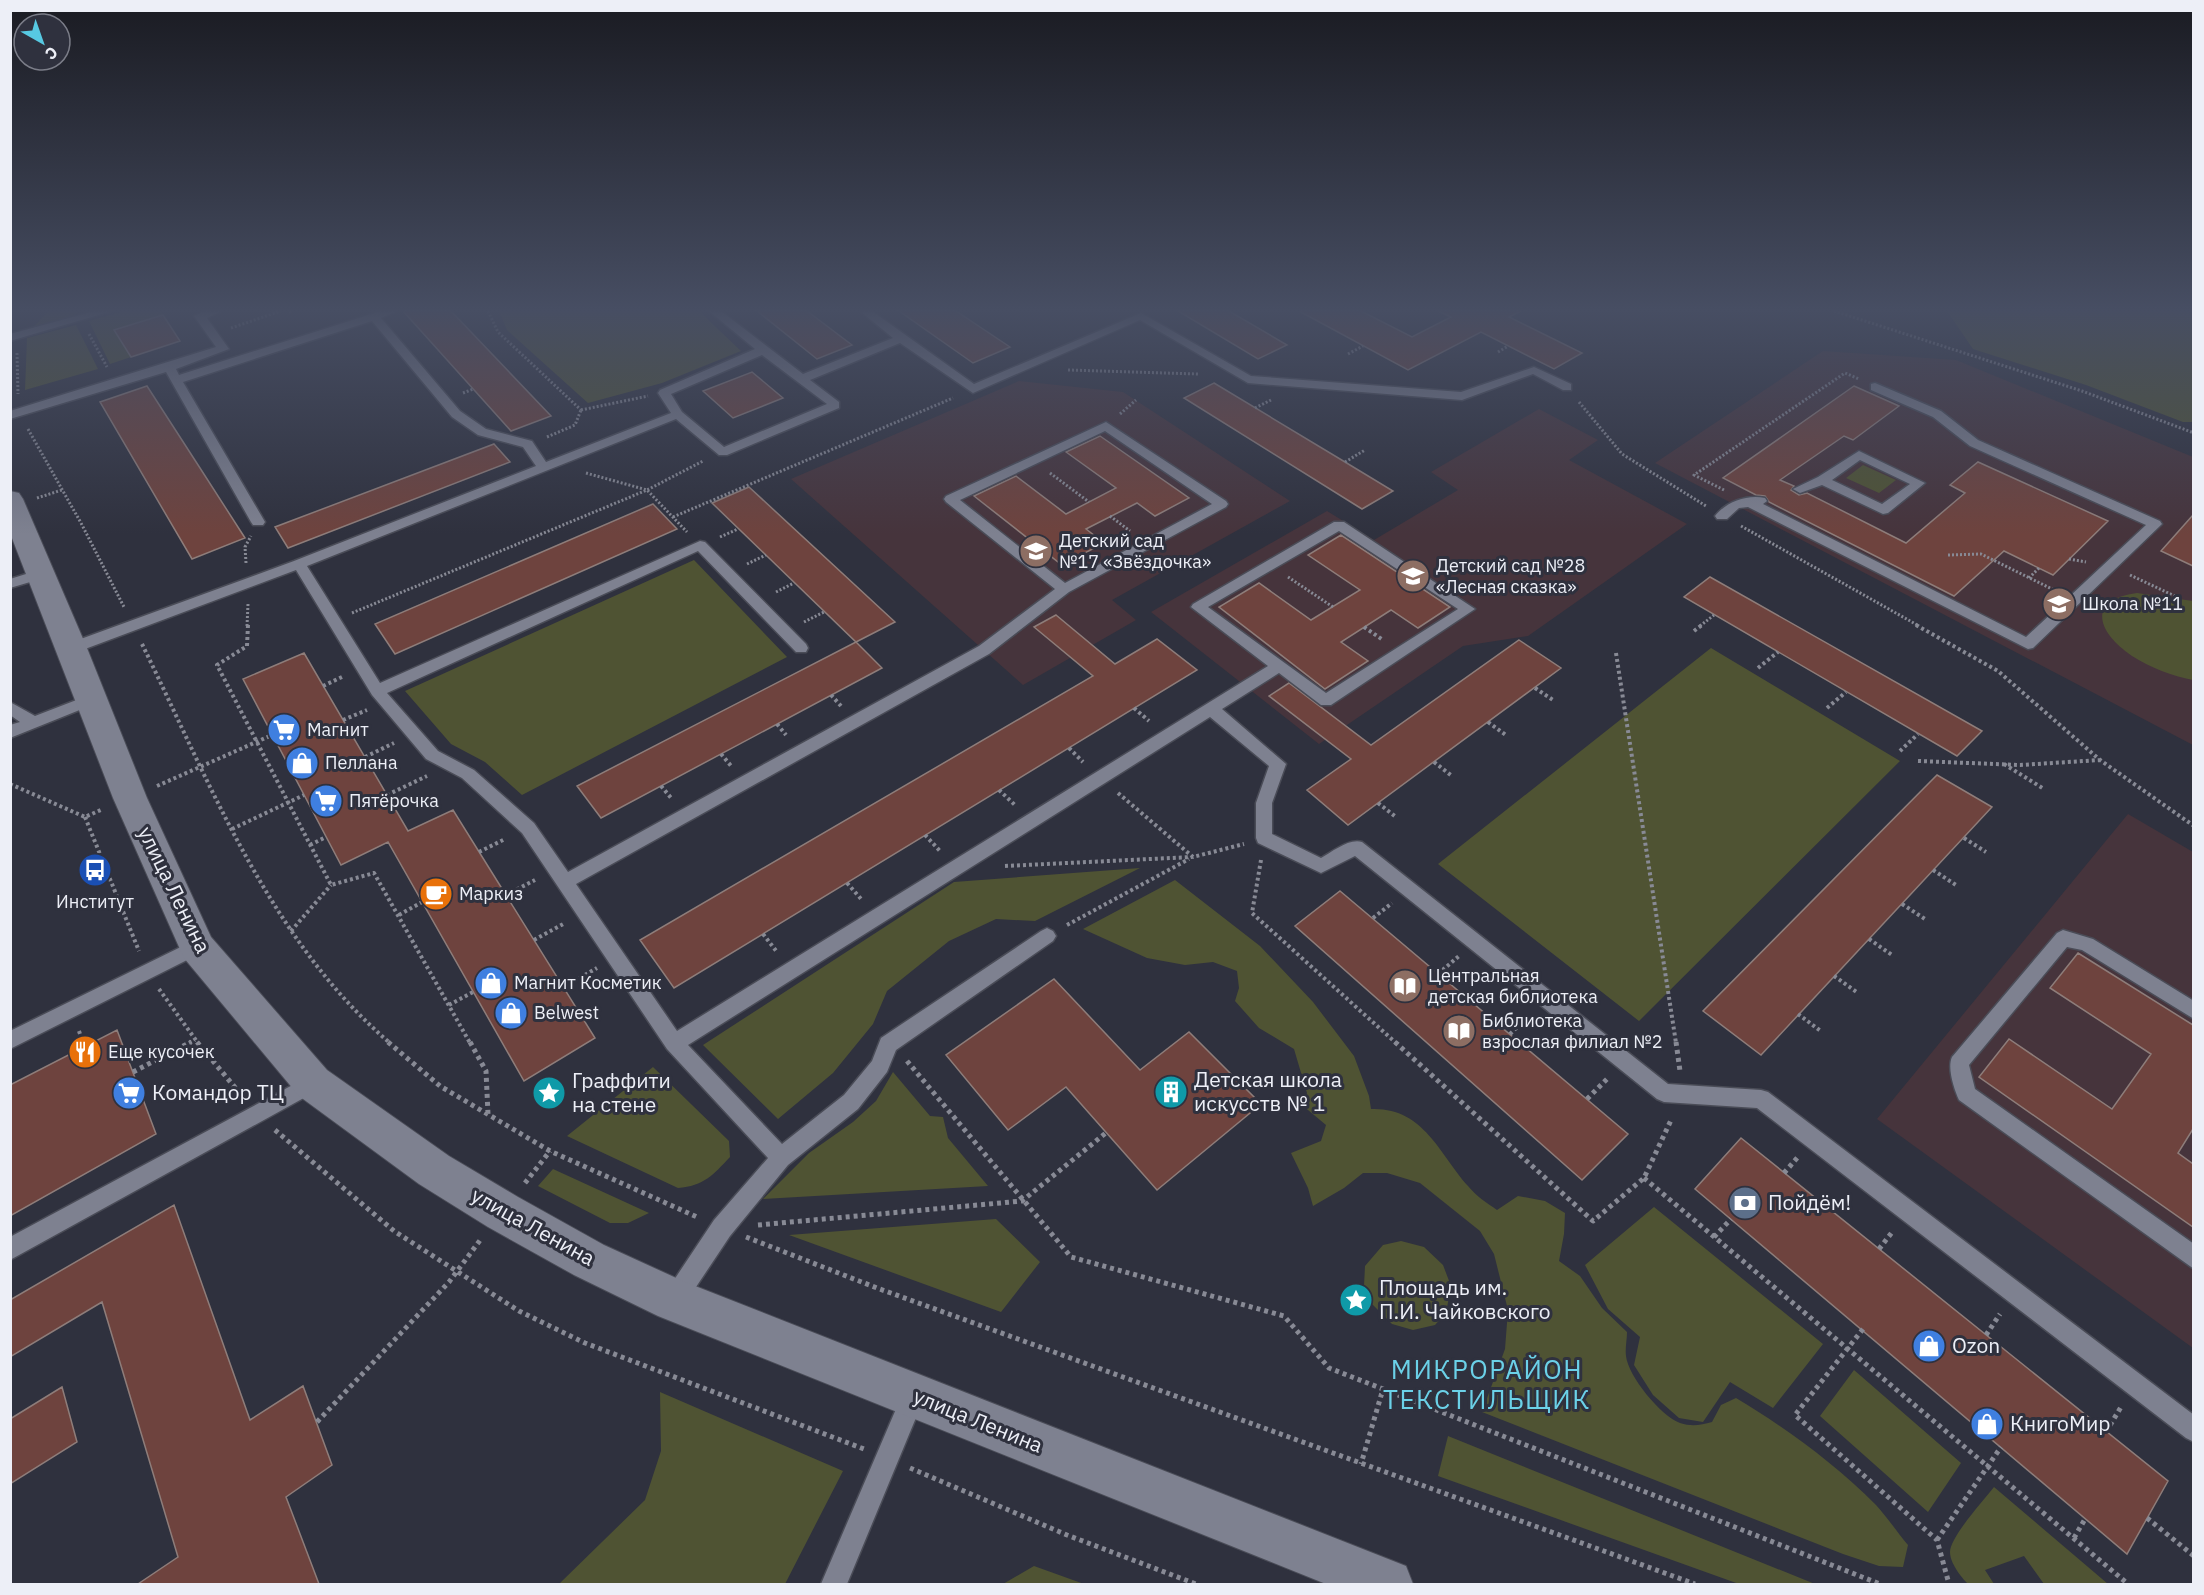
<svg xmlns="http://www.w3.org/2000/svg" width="2204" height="1595" viewBox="0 0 2204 1595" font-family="'IBM Plex Sans',sans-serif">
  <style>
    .education { fill: #46343c }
    .green { fill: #4f5333 }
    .building { fill: #6e433e; stroke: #8e7d7a; stroke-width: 1.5 }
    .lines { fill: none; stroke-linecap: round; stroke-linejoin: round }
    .service-casing { stroke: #4a4c57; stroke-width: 3 }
    .tertiary-casing { stroke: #4a4c57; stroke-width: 2 }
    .path-far2 { stroke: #888a95; stroke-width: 3; stroke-dasharray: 2 2; stroke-linecap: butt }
    .path-far1 { stroke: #888a95; stroke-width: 4; stroke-dasharray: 3 3; stroke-linecap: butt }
    .path { stroke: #888a95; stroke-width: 5; stroke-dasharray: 4 4; stroke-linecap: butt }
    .service { fill: #7e8190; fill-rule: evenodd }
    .tertiary { fill: #7e8190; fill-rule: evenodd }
    .labels { text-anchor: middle; stroke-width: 6; stroke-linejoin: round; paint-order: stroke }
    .poi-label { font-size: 18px; fill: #edeff7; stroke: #2f313e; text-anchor: start }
    .near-street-label { font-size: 21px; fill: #edeff7; stroke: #2f313e }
    .near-poi-label { font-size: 21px; fill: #edeff7; stroke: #2f313e; text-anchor: start }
    .near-quarter-label { font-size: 26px; letter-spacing: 1.5px; fill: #6bd1e8; stroke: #2f313e }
  </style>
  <rect width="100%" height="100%" fill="#2f313e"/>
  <path class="education" d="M1823,351l133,9 237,97v288l-538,-282z
    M1019,381l104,11 167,109 -178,99 24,20 -113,65 -232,-206z
    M1539,409l59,31 -29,20 118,64 -159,112 -65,10 -144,98 -168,-132 176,-101 47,29 84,-50 -27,-18z
    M2128,814l65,38v496l-316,-229z"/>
  <path class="green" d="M48,311h31l-5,5 -42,13z
    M124,311h36l3,4 -49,15 17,27 -21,7 -21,-43z
    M499,311h200l42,40 -79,32 -74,20 -81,-73z
    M1947,311l242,1 5,4 -1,106h-10l-97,-37 -113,-36z
    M76,325l22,44 -73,21 2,-52z
    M1863,465l33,15 -17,13 -33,-15z
    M694,560l93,97 -265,138 -37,-33 -34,-18 -46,-53z
    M2137,593l56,8v79c-21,-4 -42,-12 -61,-24 -34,-23 -47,-56 5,-63z
    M1711,648l189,113 -261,260 -201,-157z
    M1140,868l-105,53 -39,-2 -47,22 -62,50 -14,33 -40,49 -55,46 -75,-74 251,-163z
    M1175,880l85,66 53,56 41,54 15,40 2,13c52,-2 68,44 97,77 8,10 19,17 29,24l21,-14 27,5 20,12 -1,21 -5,27 21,15 22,32 25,24c0,8 -2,16 -1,24 2,20 35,60 54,67 12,4 21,2 32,-1l9,-17 15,-7c50,30 98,65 140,107 11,12 21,27 32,40l-5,22 -24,-1 -36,-12 -361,-142 23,-63 3,-39 -14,-56 -14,-23 -60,-48 -33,-10h-24l-19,15 -31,18 -5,-18 -17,-35 30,-12 5,-16 -24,-20 5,-12 -13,-44 -35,-21 -24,-27 4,-13 -2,-17 -24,-9 -28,3 -38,-7 -64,-29z
    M653,1067l76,74 1,16c-17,18 -26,29 -52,31l-111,-52z
    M893,1072l37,44 13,1 5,21 40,48 -225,13 46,-46 44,-31 23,-21z
    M553,1169l96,44 -21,10h-18l-72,-37z
    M1654,1207l169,137 -50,64 -43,-26 -27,40 -24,-4 -26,-23 -19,-30 6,-28 -32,-28 -23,-44z
    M996,1219l44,43 -39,50 -212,-77z
    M1401,1241l23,6 19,18 8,21 -5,27 -11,12 -22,5 -21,-6 -24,-24 -4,-14 1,-20 18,-21z
    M1854,1370l107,93 -33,49 -108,-96z
    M660,1392l183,79 -58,113h-226l86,-84 16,-49z
    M1448,1436l367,148h-76l-301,-108z
    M1994,1487l114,97h-64l-20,-28 -39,14 9,14h-26c-7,-7 -18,-21 -18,-32 0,-15 34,-52 44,-65z
    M1034,1566l50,18h-81z"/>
  <path class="building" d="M403,311h48l100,105 -40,15z
    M757,311h50l45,34 -35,14z
    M899,311h57l54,36 -37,16z
    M1178,311h51l58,34 -29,14z
    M1299,311h62l51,26 39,-20 -13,-6h83l-12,6 73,36 -28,16 -73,-37 -73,38z
    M163,315l17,26 -49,16 -17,-27z
    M752,372l31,26 -50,20 -30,-27z
    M1214,383l131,79 48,29 -31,18 -178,-111z
    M147,386l53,82 45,70 -53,21 -92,-157z
    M1854,386l45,20 -46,34 -9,-4 -64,44 14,6 -3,4 8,5 8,-2 99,50 59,-50 -15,-8 28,-23 130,59 -55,54 -49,-24 -50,45 -185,-94 -4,-6 -9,-1 -33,-17z
    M1100,436l89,62 -34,18 -18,-13 -51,26 18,14 -42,22 -88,-69 42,-20 50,38 50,-26 -50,-36z
    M494,444l16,18 -222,86 -13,-21z
    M749,487l146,135 -39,20 -144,-139z
    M653,504l24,25 -282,125 -20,-30z
    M2193,515v51l-32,-15z
    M1341,535l109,72 -32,21 -27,-18 -50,32 27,19 -43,28 -106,-82 40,-24 52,37 49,-30 -52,-35z
    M1710,577l272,154 -25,25 -273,-159z
    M1056,615l59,49 42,-25 40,31 -523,318 -34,-48 453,-264 -59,-49z
    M1519,640l42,28 -213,157 -41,-35 44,-31 -82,-63 20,-13 82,62z
    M856,642l26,26 -281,150 -24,-32z
    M304,653l104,178 45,-21 142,228 -71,43 -136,-239 -47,23 -98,-186z
    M1937,775l55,32 -231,248 -58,-44z
    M1340,891l288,243 -46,46 -287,-254z
    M2078,953l115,72v104l-15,24 15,11v63l-214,-150 30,-38 103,70 39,-55 -101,-66z
    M1054,979l86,91 49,-38 72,72 -104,86 -91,-103 -58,43 -62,-75z
    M117,1030l39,104 -146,82v-131z
    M1741,1138l427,343 -41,73 -432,-365z
    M174,1205l76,215 53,-34 29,79 -46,32 33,87h-181l40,-27 -76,-255 -92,55v-57z
    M62,1387l15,55 -67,42v-65z"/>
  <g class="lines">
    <g class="service-casing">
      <path id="service" d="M95,311h17l-102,30v-7z
        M205,311h17l-15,7 22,31 -53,20 3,6 202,-64h16l-16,7 79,93 26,18 46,12 14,21 125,-49 -13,-20 2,-3 95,-41 -46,-38h12l82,63 90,-36 -33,-27h12l102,73 167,-71 110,63 210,16 73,-25 37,17v6h-8l-30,-16 -71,26 -214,-17 -108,-63 -167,73 -73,-50 -90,37 29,22v6l-112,47h-8l-43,-36 -369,147 73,117 320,-142 5,1 101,102 2,4 -2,4h-10l-98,-101 -311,142 51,58 36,19 60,53 34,49 411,-226 76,-57 -109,-87 -2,-3 2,-3 160,-74 120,79 2,3 -2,3 -157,85 -80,62 -413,230 101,147 591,-365 -77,-59 2,-3 141,-82h10l131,87 -144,96h-10l-42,-32 -57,36 64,55 -14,39v31l49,24c11,-6 28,-20 41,-16l306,242 93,6 7,2 426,323v27l-8,-4 -429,-330 -93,-6 -7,-3 -302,-243 -34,17 -63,-30 -2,-5v-35l13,-37 -59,-49 -522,328 94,99 62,-49 28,-34 9,-23 160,-107 6,-3 6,3 3,5 -3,5 -157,109 -9,22 -29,37 -70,56 -58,71 -48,72 -8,3 -8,-3 -3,-8 3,-8 48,-72 54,-62 -101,-109 -145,-216 -60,-55 -36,-19 -54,-64 -76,-125 -219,82 -5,1 -7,-5 2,-4 227,-83 242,-95 -13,-19 -45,-12 -26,-18 -80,-96 -189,61 82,140 -2,3h-10l-2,-3 -85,-150 -156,47v-8l206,-64 -22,-31zM762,355l65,49 -103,43 -42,-35 -11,-18zM1105,431l107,73 -147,79 -105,-83zM1339,531l119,78 -132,84 -118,-86z
        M1875,383l66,28 37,29 182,81 2,3 -129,124 -5,1 -280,-142 -9,1 -12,11h-10l-2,-3c11,-14 32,-22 50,-18l2,3 -4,3 263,133 120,-112 -176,-79 -37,-29 -62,-27v-6z
        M1859,451l66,32 -37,30 -5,1 -61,-29 -22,8 -7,-4 25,-12zM1860,460l50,24 -28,20 -50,-24z
        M42,569l7,5 -2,3 -37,11v-9z
        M92,694l5,1 3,4 -3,4 -87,35v-13l10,-3 -10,-7v-13l25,14z
        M2063,930l30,9 101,62v18l-112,-69 -15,-3 -98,118 6,24 219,155v25l-235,-169c-5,-11 -12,-32 -7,-43l105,-124z
        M197,939l6,3 3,5 -3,5 -193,97v-18z
        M313,1074l7,3 3,6 -3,6 -310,171v-23z
        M913,1384l8,4 4,8 -78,188h-26l84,-196z"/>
    </g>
    <g class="tertiary-casing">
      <path id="tertiary" d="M10,491l9,2 4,6 64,149 60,150 64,139 116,133 122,86 69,41 86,48 81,37 721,284 7,18h-87l-668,-268 -84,-41 -86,-48 -69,-43 -120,-88 -115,-138 -5,-11 -66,-149 -103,-265z"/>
    </g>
    <path class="path-far2" d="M290,311l2,3
      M488,311l10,21 83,78
      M1834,311l248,80 112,42
      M231,328l50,-17
      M89,334l18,33
      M1498,352l10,-6
      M17,353l1,41
      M1348,354l15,-8
      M1068,370l130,4
      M463,393l10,-4
      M1579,402l43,52 84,52
      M1255,408l16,-8
      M581,410l67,-14
      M1120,414l16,-14
      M28,429l53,94 43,84
      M547,437l28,-12 6,-15
      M1345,462l20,-12
      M586,473l61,17 40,42
      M1050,473l39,29
      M1724,490l-30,-15 151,-102 14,6
      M37,498l25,-8
      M1110,516l20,15
      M673,517l280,-119
      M1741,526l178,100
      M720,537l18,-8
      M1948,555l33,-1 73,36
      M2069,559l17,3
      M246,563l-1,-16 6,-11
      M747,564l19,-9
      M2130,575l49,23
      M1288,577l45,30
      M2029,578l10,-10
      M776,592l18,-9
      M352,613l295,-123 56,-29
      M804,622l20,-10
      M247,626l1,-22
      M1700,626l14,-11"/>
    <path class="path-far1" d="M248,625l-1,21 -30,19 114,220 43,-12 96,170
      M1916,625l82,46 102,89 94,66
      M1364,627l19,13
      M1694,631l8,-6
      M142,644c68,139 128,297 248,399
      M1616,653l60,390
      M1758,668l20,-16
      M323,686l21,-10
      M1535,688l18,12
      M831,695l10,11
      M1134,708l15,13
      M1827,708l19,-16
      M343,720l24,-10
      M1488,722l18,13
      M777,724l9,11
      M1069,748l14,14
      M1900,751l18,-17
      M721,754l11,13
      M365,757l29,-14
      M1918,761l102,4 80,-5
      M1434,762l18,14
      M2004,764l40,25
      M10,784l75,33 18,-8
      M157,786l115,-51
      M661,786l11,13
      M999,790l17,16
      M1118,793l75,64 51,-13
      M387,795l40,-19
      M1378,803l18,14
      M85,817l54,134
      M232,829l72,-34
      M925,835l16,17
      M1964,838l22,14
      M310,845l16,-8
      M479,852l26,-13
      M1261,860l-9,53 144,130
      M1005,866l187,-9
      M1933,870l23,15
      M847,883l15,17
      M506,895l29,-15
      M1902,904l23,15
      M399,915l23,-13
      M1373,918l19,-15
      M1067,925l122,-66
      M291,931l40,-46
      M763,934l14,18
      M1869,939l23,16
      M534,940l31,-17
      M1438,974l21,-18
      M1834,976l24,17
      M564,987l33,-19
      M159,989l39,54
      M449,1005l24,-13
      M1798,1014l24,18
      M79,1031l4,12
      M1510,1034l19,-18
      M189,1043l6,-3"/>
    <path class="path" d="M82,1042l2,5
      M197,1042l46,55
      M388,1042l52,44 110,65 147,66
      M470,1042l16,29 2,43
      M1395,1042l198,179 51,-43 28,-60
      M1676,1042l4,29
      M907,1061l164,196 213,59 45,52 54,21 -22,75
      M133,1072l58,-30
      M1587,1099l20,-20
      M275,1130l119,101 125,80 66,32 279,106
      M1784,1173l14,-16
      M1644,1178l484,406
      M525,1183l25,-32
      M758,1225l264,-24 85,-69
      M746,1237l131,51 818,296
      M1714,1237l17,-18
      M1879,1249l14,-18
      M1863,1329l-68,86 142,125 12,44
      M1986,1335l14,-21
      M1383,1389l497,195
      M317,1422l132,-140 32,-43
      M2106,1432l15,-25
      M910,1468l157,67 129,49
      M2147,1518l47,38
      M2074,1538l11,-19
      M1937,1540l64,-93"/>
    <use href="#service" class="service"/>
    <use href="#tertiary" class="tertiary"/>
  </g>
  <linearGradient id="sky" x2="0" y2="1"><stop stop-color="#1a1b22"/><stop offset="0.58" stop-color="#474e63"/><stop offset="1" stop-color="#474e63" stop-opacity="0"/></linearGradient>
  <rect width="2204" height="534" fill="url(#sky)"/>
  <defs>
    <g id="school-disc" transform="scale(1.725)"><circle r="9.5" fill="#8d6e63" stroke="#2f313e"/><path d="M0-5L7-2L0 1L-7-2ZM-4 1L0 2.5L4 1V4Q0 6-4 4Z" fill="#fff"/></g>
    <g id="supermarket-disc" transform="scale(1.725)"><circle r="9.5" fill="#3f7fe0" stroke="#2f313e"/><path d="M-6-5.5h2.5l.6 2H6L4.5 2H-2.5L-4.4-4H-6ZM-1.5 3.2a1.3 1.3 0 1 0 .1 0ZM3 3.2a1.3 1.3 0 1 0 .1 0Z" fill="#fff"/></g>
    <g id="shop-disc" transform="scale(1.725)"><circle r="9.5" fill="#3f7fe0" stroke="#2f313e"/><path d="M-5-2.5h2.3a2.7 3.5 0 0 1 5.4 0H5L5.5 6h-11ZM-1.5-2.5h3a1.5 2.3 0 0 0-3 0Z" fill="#fff"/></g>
    <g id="bus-disc" transform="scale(1.725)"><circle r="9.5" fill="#1a4fb4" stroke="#2f313e"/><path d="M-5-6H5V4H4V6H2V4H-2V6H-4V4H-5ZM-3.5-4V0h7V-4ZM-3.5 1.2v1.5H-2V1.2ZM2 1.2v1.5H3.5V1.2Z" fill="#fff"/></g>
    <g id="cafe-disc" transform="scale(1.725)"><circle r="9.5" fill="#e8710a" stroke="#2f313e"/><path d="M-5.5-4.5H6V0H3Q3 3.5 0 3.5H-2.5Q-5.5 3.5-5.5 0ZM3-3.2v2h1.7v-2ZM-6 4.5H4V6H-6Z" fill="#fff"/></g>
    <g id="library-disc" transform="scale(1.725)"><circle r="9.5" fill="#8d6e63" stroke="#2f313e"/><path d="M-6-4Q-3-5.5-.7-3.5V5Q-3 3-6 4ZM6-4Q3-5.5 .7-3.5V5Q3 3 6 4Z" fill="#fff"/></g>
    <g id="restaurant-disc" transform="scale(1.725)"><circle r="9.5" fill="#e8710a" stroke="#2f313e"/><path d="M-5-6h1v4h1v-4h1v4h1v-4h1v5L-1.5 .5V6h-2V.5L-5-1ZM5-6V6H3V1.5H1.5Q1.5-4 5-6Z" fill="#fff"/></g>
    <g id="building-disc" transform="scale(1.725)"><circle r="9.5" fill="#0f9aa8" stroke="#2f313e"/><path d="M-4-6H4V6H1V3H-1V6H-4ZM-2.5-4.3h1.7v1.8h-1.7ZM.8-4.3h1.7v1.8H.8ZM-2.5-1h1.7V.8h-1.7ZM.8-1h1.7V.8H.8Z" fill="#fff"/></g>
    <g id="sight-disc" transform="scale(1.725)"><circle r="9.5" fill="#0f9aa8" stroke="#2f313e"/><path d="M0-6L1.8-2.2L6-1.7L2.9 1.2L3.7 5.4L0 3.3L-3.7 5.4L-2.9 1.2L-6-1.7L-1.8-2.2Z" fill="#fff"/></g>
    <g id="bank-disc" transform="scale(1.725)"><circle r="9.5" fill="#5c6f8a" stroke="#2f313e"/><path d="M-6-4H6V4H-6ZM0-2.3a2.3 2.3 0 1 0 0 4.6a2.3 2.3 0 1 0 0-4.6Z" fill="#fff"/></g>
  </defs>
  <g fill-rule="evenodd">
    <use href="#school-disc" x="1036" y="551"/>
    <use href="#school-disc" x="1413" y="576"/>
    <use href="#school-disc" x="2059" y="604"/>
    <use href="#supermarket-disc" x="284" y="730"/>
    <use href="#shop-disc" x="302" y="763"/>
    <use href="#supermarket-disc" x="326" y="801"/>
    <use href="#bus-disc" x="95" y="870"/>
    <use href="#cafe-disc" x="436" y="894"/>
    <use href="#shop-disc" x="491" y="983"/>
    <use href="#library-disc" x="1405" y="986"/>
    <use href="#shop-disc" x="511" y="1013"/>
    <use href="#library-disc" x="1459" y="1031"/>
    <use href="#restaurant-disc" x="85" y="1052"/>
    <use href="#building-disc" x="1171" y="1092"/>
    <use href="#supermarket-disc" x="129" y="1093"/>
    <use href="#sight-disc" x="549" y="1093"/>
    <use href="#bank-disc" x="1745" y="1203"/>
    <use href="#sight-disc" x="1356" y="1300"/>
    <use href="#shop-disc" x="1929" y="1346"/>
    <use href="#shop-disc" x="1987" y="1424"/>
  </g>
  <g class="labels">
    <g class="poi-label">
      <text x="1059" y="547">Детский сад<tspan x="1059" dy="21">№17 «Звёздочка»</tspan></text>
      <text x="1436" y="572">Детский сад №28<tspan x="1436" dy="21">«Лесная сказка»</tspan></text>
      <text x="2082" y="610">Школа №11</text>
      <text x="307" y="736">Магнит</text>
      <text x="325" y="769">Пеллана</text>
      <text x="349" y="807">Пятёрочка</text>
      <text x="459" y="900">Маркиз</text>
      <text x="95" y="908" text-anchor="middle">Институт</text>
      <text x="1428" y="982">Центральная<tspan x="1428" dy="21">детская библиотека</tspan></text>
      <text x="514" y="989">Магнит Косметик</text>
      <text x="534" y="1019">Belwest</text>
      <text x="1482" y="1027">Библиотека<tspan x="1482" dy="21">взрослая филиал №2</tspan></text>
      <text x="108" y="1058">Еще кусочек</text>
    </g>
    <g class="near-street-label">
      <text transform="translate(174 890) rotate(64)" y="7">улица Ленина</text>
      <text transform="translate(533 1227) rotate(29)" y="7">улица Ленина</text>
      <text transform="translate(978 1421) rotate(22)" y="7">улица Ленина</text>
    </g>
    <g class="near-poi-label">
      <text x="1194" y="1087">Детская школа<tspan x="1194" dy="24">искусств № 1</tspan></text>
      <text x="572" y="1088">Граффити<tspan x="572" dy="24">на стене</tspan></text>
      <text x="152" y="1100">Командор ТЦ</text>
      <text x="1768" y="1210">Пойдём!</text>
      <text x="1379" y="1295">Площадь им.<tspan x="1379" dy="24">П.И. Чайковского</tspan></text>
      <text x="1952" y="1353">Ozon</text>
      <text x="2010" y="1431">КнигоМир</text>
    </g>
    <g class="near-quarter-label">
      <text x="1487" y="1379">МИКРОРАЙОН<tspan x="1487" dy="30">ТЕКСТИЛЬЩИК</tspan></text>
    </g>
  </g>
  <rect width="2204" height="1595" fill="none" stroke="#edeff7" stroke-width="24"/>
  <g transform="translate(42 42) rotate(140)"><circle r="28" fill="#2f313e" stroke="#7b7d88" stroke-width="1.5"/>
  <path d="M0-4.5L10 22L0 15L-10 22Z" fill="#57c9e2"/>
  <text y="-9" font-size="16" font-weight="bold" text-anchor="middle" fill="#edeff7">С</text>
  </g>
</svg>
